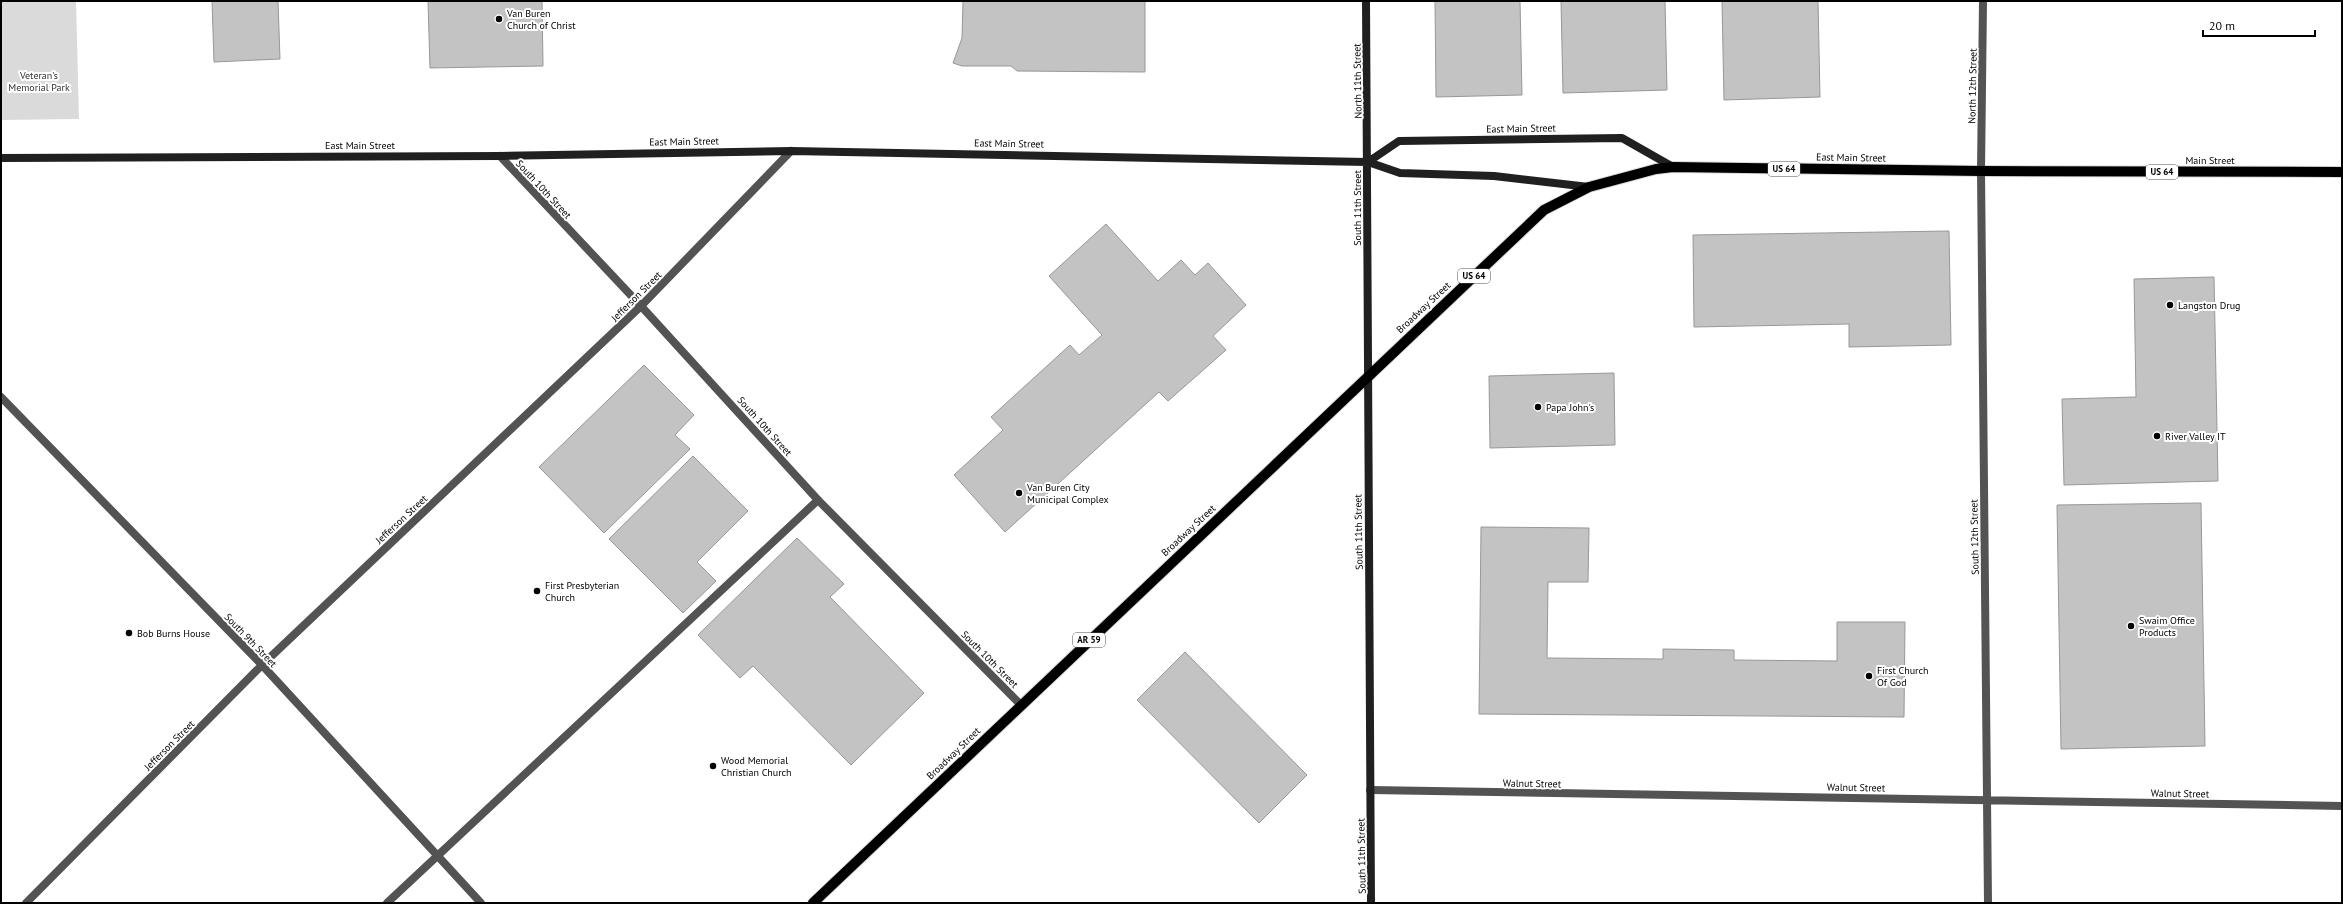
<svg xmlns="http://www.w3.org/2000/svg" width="2343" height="904" viewBox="0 0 2343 904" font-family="'PT Sans',sans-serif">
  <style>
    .green { fill: #dadada }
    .building { fill: #c3c3c3; stroke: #979797 }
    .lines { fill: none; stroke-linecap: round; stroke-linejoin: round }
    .primary-casing { stroke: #dbdbdb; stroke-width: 12 }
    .lane { stroke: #535353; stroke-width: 8 }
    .street { stroke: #535353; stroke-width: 8 }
    .secondary { stroke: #202020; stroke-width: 8 }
    .primary { stroke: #000; stroke-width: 10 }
    .poi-dot { fill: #000; stroke: #fff; stroke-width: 1.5 }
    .labels { text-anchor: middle; stroke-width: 4; stroke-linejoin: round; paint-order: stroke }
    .shield { fill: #fff; stroke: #4c4c4c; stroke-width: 1 }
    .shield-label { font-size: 9px; font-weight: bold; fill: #000 }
    .poi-label { font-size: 10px; fill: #000; stroke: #fff; text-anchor: start }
    .park-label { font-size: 10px; fill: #313131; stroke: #fff }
    .street-label { font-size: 10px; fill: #000; stroke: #fff }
  </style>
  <rect width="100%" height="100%" fill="#fff"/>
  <path class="green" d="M1,1h75l3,118 -78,1z"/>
  <path class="building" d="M212,1h66l2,58 -66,3z
    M428,1h114l1,65 -113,2z
    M963,1h182v71l-128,-1 -6,-5h-49l-9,-3 9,-25z
    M1435,1h85l2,94 -86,2z
    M1561,1h104l2,89 -104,3z
    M1722,1h96l2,96 -96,3z
    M1106,224l52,57 23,-21 14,15 13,-12 38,42 -33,31 13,14 -58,51 -9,-9 -154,140 -51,-57 49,-45 -12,-13 79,-72 9,10 23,-20 -53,-59z
    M1949,231l2,114 -102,2v-23l-155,3 -1,-92z
    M2214,277l4,204 -154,4 -2,-86 74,-2 -2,-118z
    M644,365l50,50 -19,20 15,14 -86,84 -65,-66z
    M1614,373l1,72 -125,3 -1,-72z
    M693,456l55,55 -51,51 19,19 -33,32 -74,-74z
    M2201,503l4,243 -144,3 -4,-244z
    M1481,527l108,1 -1,54h-40l-1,76 116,1v-10l71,1v10l103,1v-39h68l-1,95 -425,-3z
    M797,538l47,46 -14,13 94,96 -73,72 -98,-99 -13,12 -42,-43z
    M1185,652l122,123 -48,48 -122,-123z"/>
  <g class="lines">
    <g class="primary-casing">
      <path id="primary" d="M813,903l731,-693 45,-23 67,-18 17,-2 308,4 361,1"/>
    </g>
    <path class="lane" d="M387,903l431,-403"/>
    <path class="street" d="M1983,1l-2,170 7,732
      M500,156l141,150 177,194 203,205
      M1,397l261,268 219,238
      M1370,790l972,16
      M26,903l236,-238 379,-359 150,-155"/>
    <path class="secondary" d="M1366,1l5,902
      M1,158l499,-2 291,-5 577,11 32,11 94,3 95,11
      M1368,162l31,-21 223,-3 51,29"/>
    <use href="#primary" class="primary"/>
  </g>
  <g class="poi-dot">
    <circle cx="499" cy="19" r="4"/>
    <circle cx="2170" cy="305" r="4"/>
    <circle cx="1538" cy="407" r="4"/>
    <circle cx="2157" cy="436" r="4"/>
    <circle cx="1019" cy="493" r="4"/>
    <circle cx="537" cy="591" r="4"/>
    <circle cx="2131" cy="626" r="4"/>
    <circle cx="129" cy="633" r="4"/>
    <circle cx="1869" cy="676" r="4"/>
    <circle cx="713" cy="766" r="4"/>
  </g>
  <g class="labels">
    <g class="shield">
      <rect x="1768" y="162" width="32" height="14" rx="3"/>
      <rect x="2146" y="165" width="32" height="14" rx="3"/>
      <rect x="1458" y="269" width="32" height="14" rx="3"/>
      <rect x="1073" y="633" width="32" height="14" rx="3"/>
    </g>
    <g class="shield-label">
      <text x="1784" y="172">US 64</text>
      <text x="2162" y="175">US 64</text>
      <text x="1474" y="279">US 64</text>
      <text x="1089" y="643">AR 59</text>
    </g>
    <g class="poi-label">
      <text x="507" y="17">Van Buren<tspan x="507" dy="12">Church of Christ</tspan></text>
      <text x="2178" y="309">Langston Drug</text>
      <text x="1546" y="411">Papa John's</text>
      <text x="2165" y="440">River Valley IT</text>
      <text x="1027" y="491">Van Buren City<tspan x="1027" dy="12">Municipal Complex</tspan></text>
      <text x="545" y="589">First Presbyterian<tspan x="545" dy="12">Church</tspan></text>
      <text x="2139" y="624">Swaim Office<tspan x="2139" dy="12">Products</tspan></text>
      <text x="137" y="637">Bob Burns House</text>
      <text x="1877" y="674">First Church<tspan x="1877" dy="12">Of God</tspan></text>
      <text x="721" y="764">Wood Memorial<tspan x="721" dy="12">Christian Church</tspan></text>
    </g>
    <g class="park-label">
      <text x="39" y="79">Veteran's<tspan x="39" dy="12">Memorial Park</tspan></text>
    </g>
    <g class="street-label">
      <text transform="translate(1357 81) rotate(-91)" y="4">North 11th Street</text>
      <text transform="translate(1972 86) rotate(-89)" y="4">North 12th Street</text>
      <text transform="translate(1521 128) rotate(-1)" y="4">East Main Street</text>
      <text transform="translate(684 141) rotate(-1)" y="4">East Main Street</text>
      <text transform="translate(1009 143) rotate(1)" y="4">East Main Street</text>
      <text x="360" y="149">East Main Street</text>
      <text transform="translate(1851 157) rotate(1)" y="4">East Main Street</text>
      <text x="2210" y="164">Main Street</text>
      <text transform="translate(544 189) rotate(47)" y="4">South 10th Street</text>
      <text transform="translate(1357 208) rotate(-90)" y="4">South 11th Street</text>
      <text transform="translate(636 296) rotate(-45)" y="4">Jefferson Street</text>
      <text transform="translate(1423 307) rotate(-43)" y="4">Broadway Street</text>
      <text transform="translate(765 426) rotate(48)" y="4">South 10th Street</text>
      <text transform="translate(401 519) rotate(-43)" y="4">Jefferson Street</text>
      <text transform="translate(1188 530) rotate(-43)" y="4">Broadway Street</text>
      <text transform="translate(1358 532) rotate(-91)" y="4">South 11th Street</text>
      <text transform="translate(1974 537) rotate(-91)" y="4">South 12th Street</text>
      <text transform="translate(251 640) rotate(46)" y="4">South 9th Street</text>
      <text transform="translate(990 659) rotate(45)" y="4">South 10th Street</text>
      <text transform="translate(169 745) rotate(-45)" y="4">Jefferson Street</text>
      <text transform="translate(953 753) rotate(-44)" y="4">Broadway Street</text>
      <text transform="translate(1532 783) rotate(1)" y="4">Walnut Street</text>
      <text transform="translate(1856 787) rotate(1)" y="4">Walnut Street</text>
      <text transform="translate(2180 793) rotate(1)" y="4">Walnut Street</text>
      <text transform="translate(1361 856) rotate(-91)" y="4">South 11th Street</text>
    </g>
  </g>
  <rect width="2343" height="904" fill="none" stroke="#000000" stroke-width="4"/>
  <path d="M2203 30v6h112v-6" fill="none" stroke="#000000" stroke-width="2"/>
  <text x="2209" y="30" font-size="12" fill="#000000" stroke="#ffffff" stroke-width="3" paint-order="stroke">20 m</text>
</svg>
